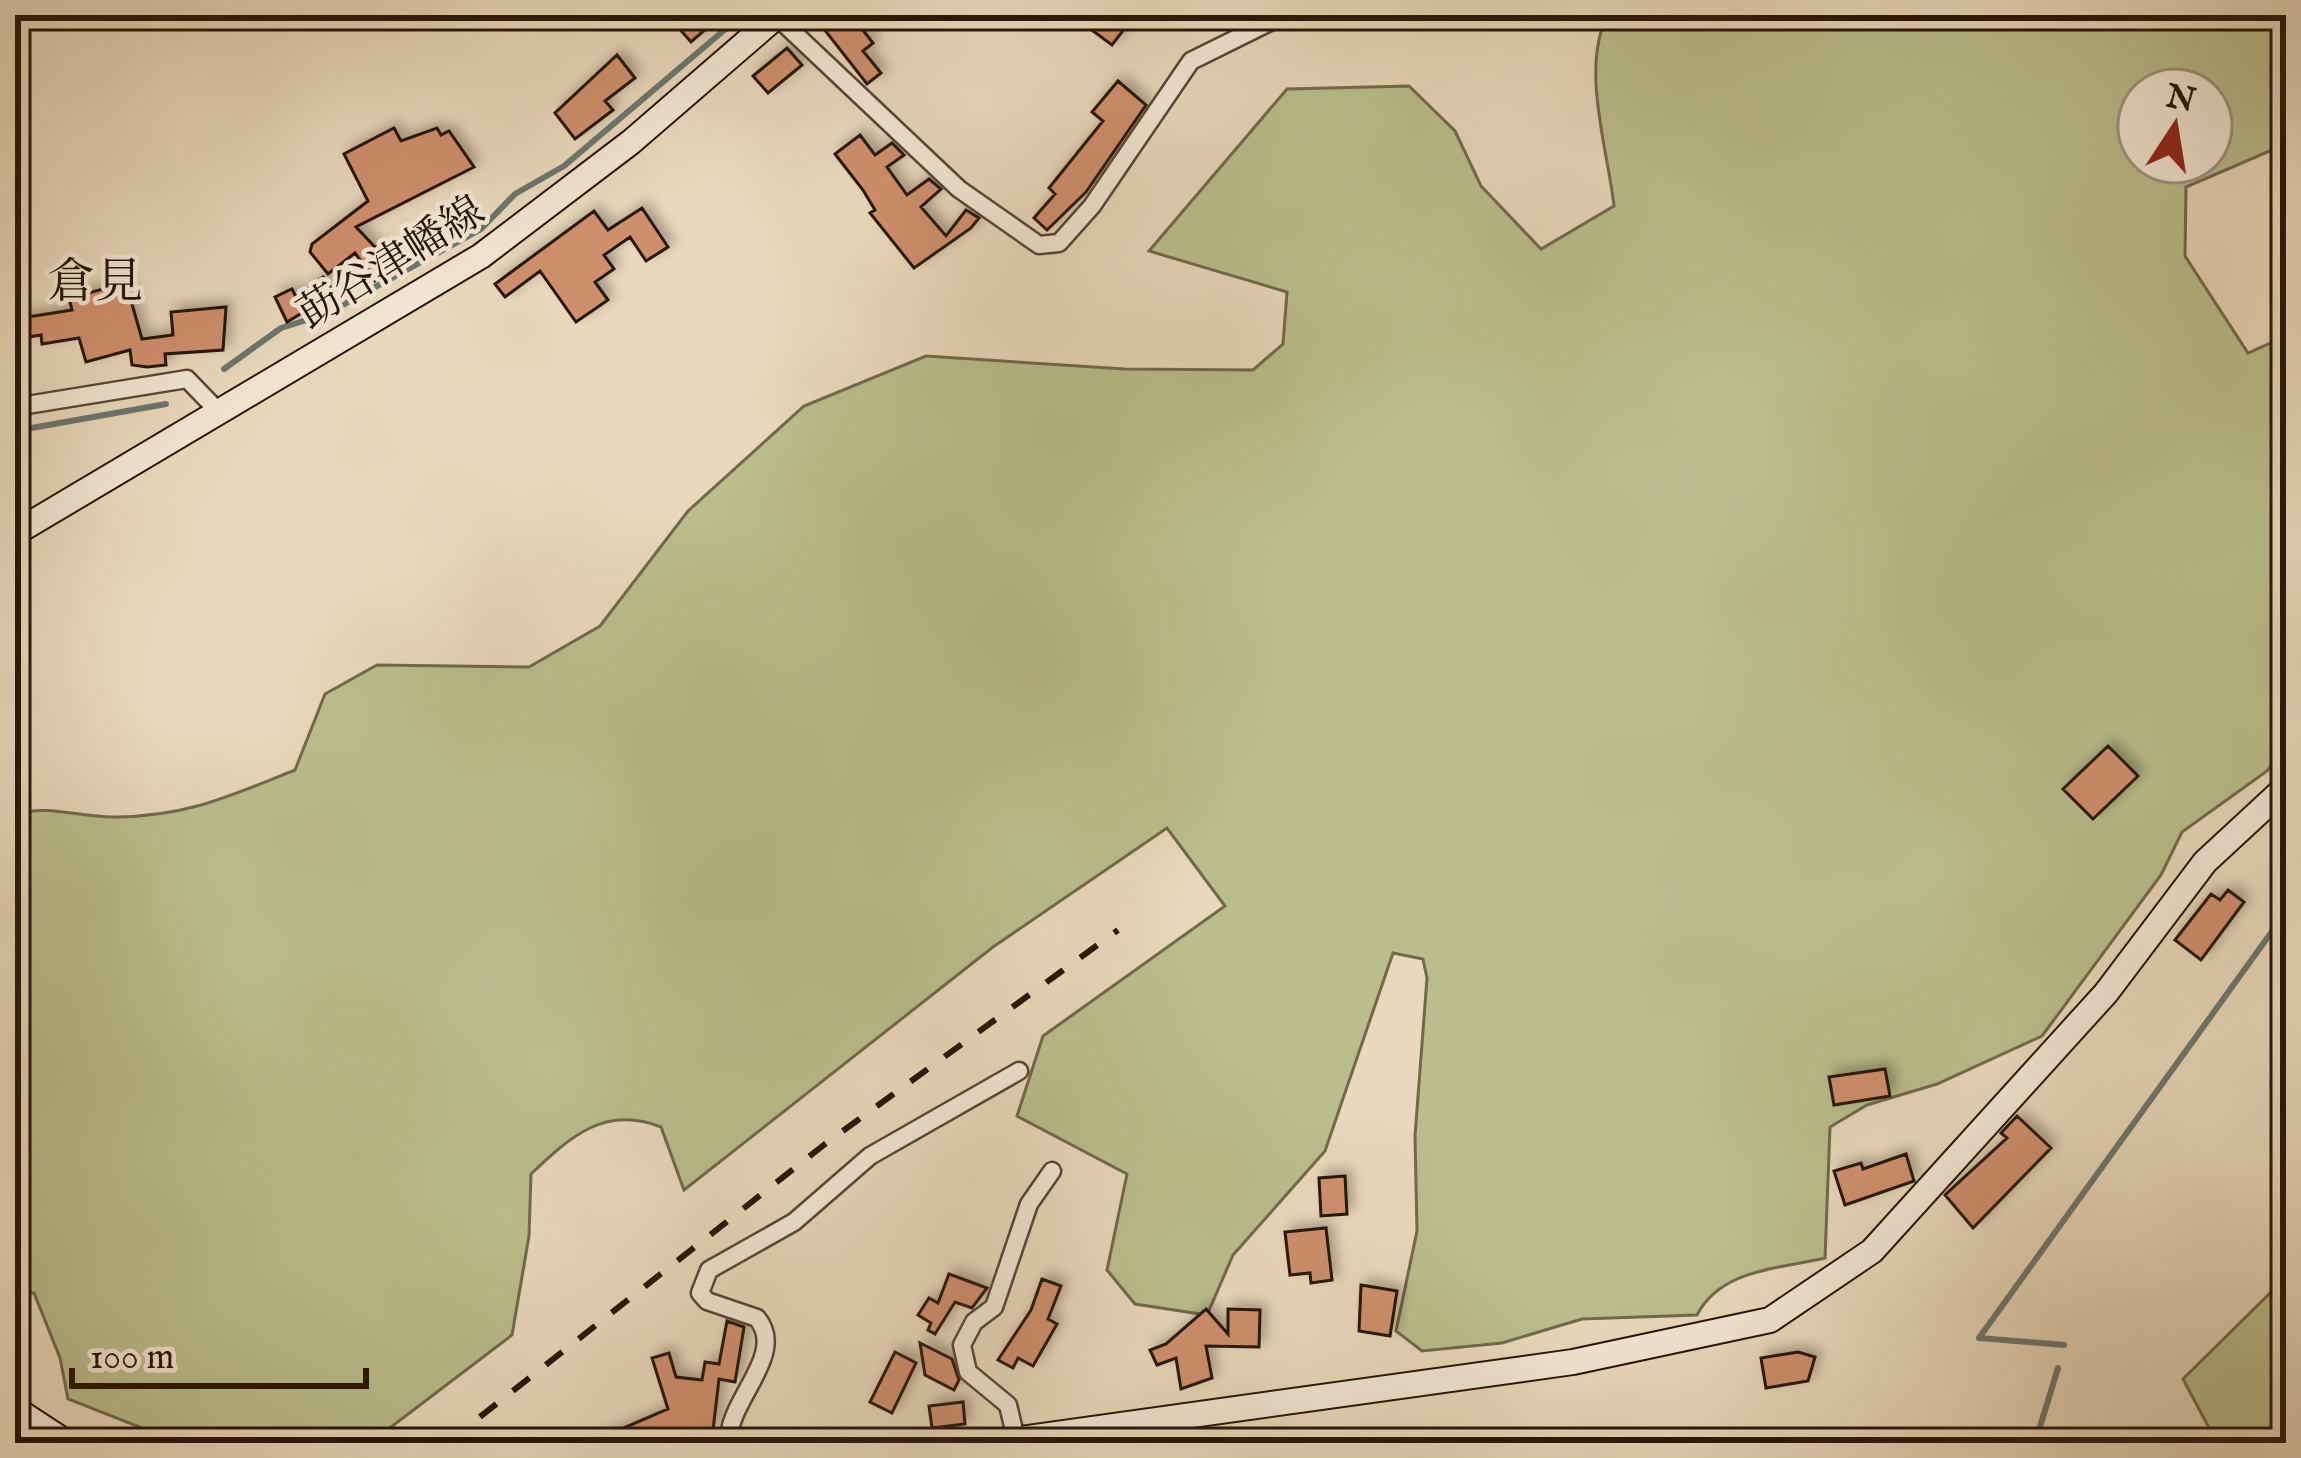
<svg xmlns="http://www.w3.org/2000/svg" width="2301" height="1458" viewBox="0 0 2301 1458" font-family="'IM FELL English','Noto Serif JP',serif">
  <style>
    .green { fill: #babe8d; stroke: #70694c; stroke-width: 3; fill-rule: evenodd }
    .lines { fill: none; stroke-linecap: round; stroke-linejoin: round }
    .stream { stroke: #6a7770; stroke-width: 6 }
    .building { fill: #ce8f6c; stroke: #27140a; stroke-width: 3; filter: url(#shadow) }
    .street-casing { stroke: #584536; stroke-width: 21 }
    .secondary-casing { stroke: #27140a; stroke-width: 28 }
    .street { stroke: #f1e6d3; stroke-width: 16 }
    .secondary { stroke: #f1e6d3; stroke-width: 24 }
    .rail { stroke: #27140a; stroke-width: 6; stroke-dasharray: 21 21; stroke-linecap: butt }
    .labels { text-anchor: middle; stroke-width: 9; stroke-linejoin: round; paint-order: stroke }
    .street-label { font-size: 42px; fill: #27140a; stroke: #f1e6d3 }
    .quarter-label { font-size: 48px; fill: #27140a; stroke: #f1e6d3 }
  </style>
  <defs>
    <filter id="shadow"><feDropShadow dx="6" dy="-6" stdDeviation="6" flood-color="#0004"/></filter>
  </defs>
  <rect width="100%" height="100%" fill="#e9d8bb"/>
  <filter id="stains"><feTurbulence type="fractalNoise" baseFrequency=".00167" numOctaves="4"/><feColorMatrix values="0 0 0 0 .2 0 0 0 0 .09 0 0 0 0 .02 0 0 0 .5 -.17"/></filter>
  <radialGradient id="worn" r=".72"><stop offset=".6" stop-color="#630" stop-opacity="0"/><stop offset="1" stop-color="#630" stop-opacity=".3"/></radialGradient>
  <path class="green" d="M1608,15h678v129l-100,43 -1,69 63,97 38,-17v410l-19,25 -85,61 -21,43 -119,161 -105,48 -70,21 -37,22 -5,131c-47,11 -104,11 -128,57l-115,4 -80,24 -80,8 -26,-20 21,-100 -2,-95 12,-158 -4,-19 -30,-6 -68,198 -92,104 -26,60 -72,-11 -28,-34 20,-96 -110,-58 26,-80 182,-130 -58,-78 -174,119 -309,243 -23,-63c-56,-22 -90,9 -130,47l-2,62 -17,99 -142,108h-190l-112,-44 -8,-41 -26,-65 -19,-1v-478c37,-10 64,4 101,3 72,-1 114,-21 179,-47l30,-76 52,-29 152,2 71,-41 88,-115 116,-105 122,-50 199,13 128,1 30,-26 4,-52 -138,-41 138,-162 122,-3 46,45 26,55 60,63 73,-43c-6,-55 -34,-140 -6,-191zM2139,90h72v72h-72z
    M2286,1262v181h-69l-34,-64 88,-87z"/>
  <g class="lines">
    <path class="stream" d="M224,369l57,-41 45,-14 155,-85 34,-35 49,-28 178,-151
      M15,431l151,-27
      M2064,1345l-85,-7 307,-426
      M2035,1443l23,-75"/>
  </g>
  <path class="building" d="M667,15h55l-31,27z
    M813,15h38l22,28 -10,8 18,22 -14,11z
    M1099,15h36l-23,30 -23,-17z
    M787,48l15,17 -34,28 -15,-17z
    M617,55l18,23 -30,23 8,9 -38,29 -20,-26z
    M1118,81l28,24 -60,87 -39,38 -13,-12 21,-24 -6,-6 54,-67 -11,-9z
    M394,128l7,13 36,-13 4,7 8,-4 25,36 -118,60 36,38 -5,7 -12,9 -20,-28 -27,21 -18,-22 2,-8 56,-43 -24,-47z
    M860,135l15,20 17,-12 12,12 -17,12 20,28 22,-16 12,10 -20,18 25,29 20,-26 13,8 -8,10 -57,40 -44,-55 5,-3 -12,-20 -28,-36z
    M642,208l26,39 -22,14 -16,-24 -26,18 10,14 -19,13 13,18 -32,22 -36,-51 -35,26 -10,-13 99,-73 14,19z
    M323,277l12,16 -48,29 -12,-25 17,-8 4,8z
    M126,283l16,56 31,-4 -2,-23 55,-5 -3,43 -58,4 1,11 -19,2 -15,-2 -2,-15 -44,12 -7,-24 -37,6 -1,-9 -26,4v-20l57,-9 -3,-12z
    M2108,746l30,30 -45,43 -30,-30z
    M2228,890l16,12 -43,58 -26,-20 36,-46 9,6z
    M1885,1069l5,27 -56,9 -5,-28z
    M2017,1116l34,32 -78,80 -28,-33 62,-57 -6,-5z
    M1906,1154l8,27 -69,24 -11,-34 27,-8 2,6z
    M1345,1176l2,38 -26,2 -2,-38z
    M1326,1228l6,52 -21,3 -1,-10 -20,2 -5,-43z
    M949,1274l38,14 -15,20 -17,-6 -20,32 -7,-4 3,-7 -13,-8 11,-17 9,5z
    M1042,1279l19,7 -13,33 9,5 -24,42 -15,-8 -5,10 -15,-8 33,-50z
    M1361,1285l36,6 -7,45 -31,-5z
    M1206,1309l22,25v-25l32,1 -1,37 -53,-1 6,32 -31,11 -5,-31 -19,7 -7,-15 16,-6z
    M727,1321l17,6 -9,55 -16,-3 -6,51 -44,13h-80l79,-34 -16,-51 17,-5 7,24 26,3 3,-18 14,2z
    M920,1343l32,16 7,21 -5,10 -29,-15z
    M895,1352l21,11 -24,50 -22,-11z
    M1798,1352l17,5 -7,24 -42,7 -5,-30z
    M963,1402l2,22 -33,4 -3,-22z"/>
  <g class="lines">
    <g class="street-casing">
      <path id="street" d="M776,16l183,173 80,56 20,-2 33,-37 99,-145 93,-46
        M15,407l172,-28 30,31
        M1016,1439l-8,-34 -40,-33 -6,-27 12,-23 20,-15 35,-103 23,-33
        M729,1443c-3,-42 59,-88 28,-125l-50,-17 -7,-8 9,-23 85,-48 76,-66 149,-85"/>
    </g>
    <g class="secondary-casing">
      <path id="secondary" d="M15,533l466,-277 150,-114 147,-127
        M15,1409l52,34
        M991,1443l582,-81 197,-42 102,-69 234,-258 99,-131 81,-75"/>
    </g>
    <use href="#street" class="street"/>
    <use href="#secondary" class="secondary"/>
    <path class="rail" d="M447,1443l378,-299 293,-214"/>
  </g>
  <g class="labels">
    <g class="street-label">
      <text transform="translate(390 261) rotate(-32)" y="15">莇谷津幡線</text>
    </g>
    <g class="quarter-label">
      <text x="95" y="297">倉見</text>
    </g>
  </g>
  <rect width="2301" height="1458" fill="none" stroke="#e9d8bb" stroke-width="60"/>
  <rect x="18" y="18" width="2265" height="1422" fill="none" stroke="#27140a" stroke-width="6"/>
  <rect x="30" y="30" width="2241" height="1398" fill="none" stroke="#27140a" stroke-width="3"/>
  <g transform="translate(2175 126) rotate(12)"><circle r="57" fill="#f1e6d3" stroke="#a09283" stroke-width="3"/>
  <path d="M0-9L21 45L0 30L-21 45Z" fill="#8f2418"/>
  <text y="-18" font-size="33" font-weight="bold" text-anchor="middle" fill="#27140a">N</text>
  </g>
  <path d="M72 1368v18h294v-18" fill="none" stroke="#27140a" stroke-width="6"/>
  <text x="90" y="1368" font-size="36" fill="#27140a" stroke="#f1e6d3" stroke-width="9" paint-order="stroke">100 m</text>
  <rect width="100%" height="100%" filter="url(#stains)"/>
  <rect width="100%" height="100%" fill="url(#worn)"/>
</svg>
